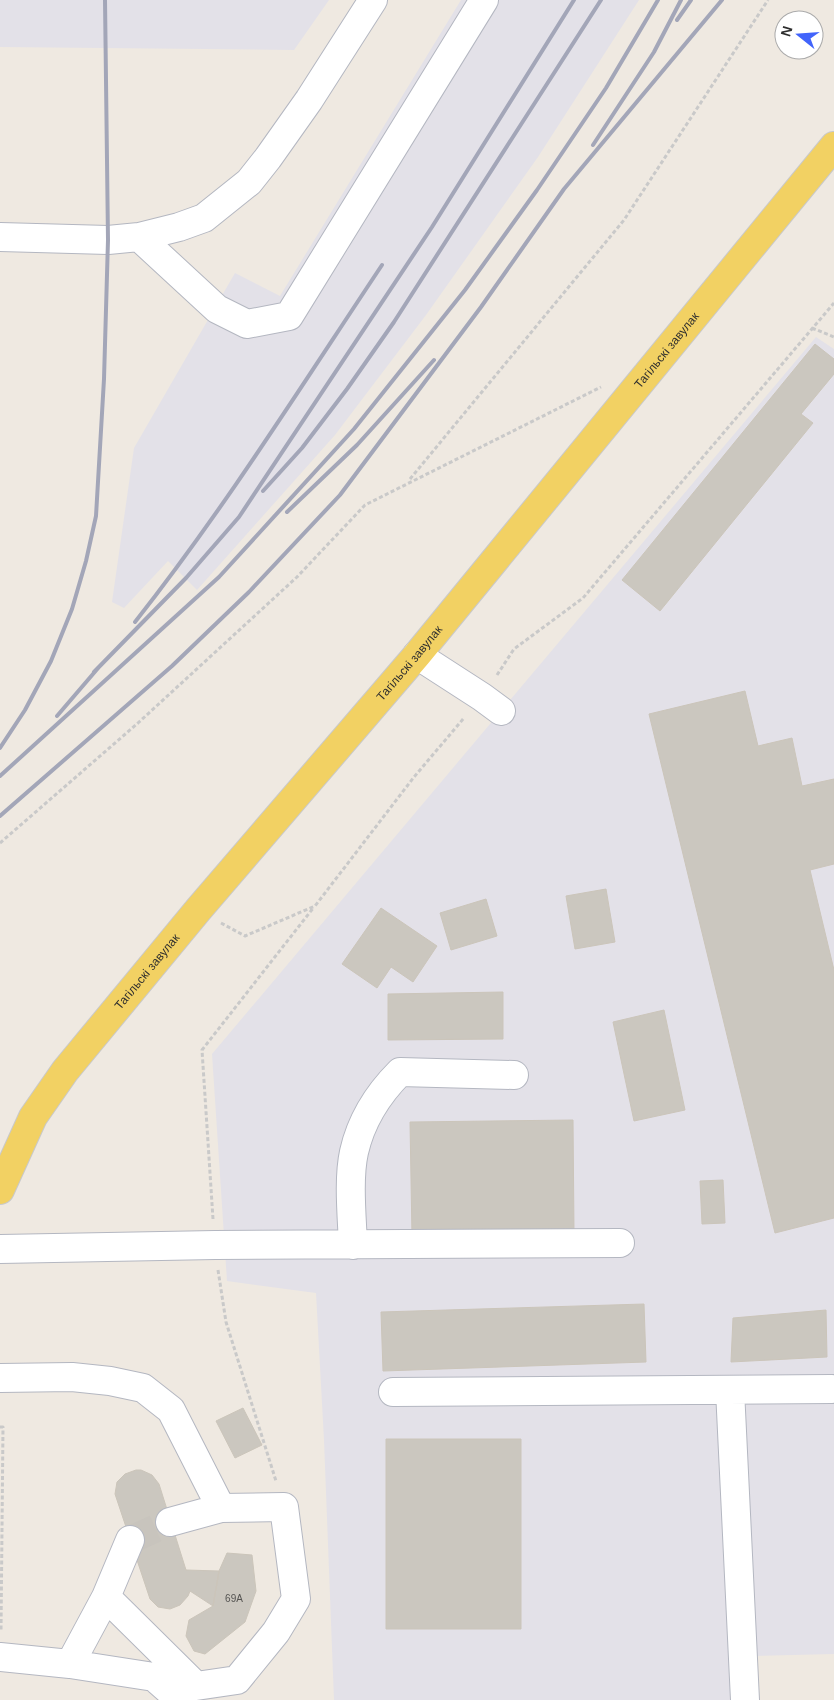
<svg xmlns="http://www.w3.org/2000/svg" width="834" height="1700" viewBox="0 0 834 1700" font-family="Arial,sans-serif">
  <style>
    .industrial { fill: #e3e1e8 }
    .building { fill: #cbc7bf; stroke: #cbc5ba }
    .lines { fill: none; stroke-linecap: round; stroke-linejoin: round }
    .minor-tunnel { stroke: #c8c4bd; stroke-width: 28; stroke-dasharray: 28 14; stroke-linecap: butt }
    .minor-casing { stroke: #b4b7c1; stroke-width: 30 }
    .major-casing { stroke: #c9c9c9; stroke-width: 30 }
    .path { stroke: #c9c9c9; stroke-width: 3; stroke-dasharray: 4 2.5; stroke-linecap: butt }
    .minor { stroke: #fff; stroke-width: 28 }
    .major { stroke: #f2d163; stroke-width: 28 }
    .rail { stroke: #a3a6b8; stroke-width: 4 }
    .labels { text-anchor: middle; stroke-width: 4.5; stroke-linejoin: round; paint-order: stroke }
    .number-label { font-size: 10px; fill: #555452 }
    .street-label { font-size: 12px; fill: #2e2e2e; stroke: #fff }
  </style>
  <rect width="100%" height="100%" fill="#efe9e1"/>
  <path class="industrial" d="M0,0h329l-35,50 -294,-3z
    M461,0h178l-101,157 -112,158 -91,120 -138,155 -29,-29 -44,47 -12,-6 22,-154 101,-175 45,23z
    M816,337l18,12v1305l-83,2 2,44h-419l-10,-260 -8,-147 -89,-12 -15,-227z"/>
  <path class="building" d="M815,344l19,15v15l-33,40 12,9 -153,188 -38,-31z
    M745,691l13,55 34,-8 10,48 32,-7v85l-24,6 24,100v248l-59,15 -126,-519z
    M606,889l9,53 -40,7 -9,-53z
    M486,899l11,37 -46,14 -11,-37z
    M381,908l56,38 -24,36 -22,-15 -14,21 -35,-24z
    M503,992v47l-115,1v-46z
    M664,1010l21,100 -51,11 -21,-99z
    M573,1120l1,113 -162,3 -2,-114z
    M723,1180l2,43 -23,1 -2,-43z
    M644,1304l2,58 -263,9 -2,-59z
    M826,1310l1,47 -96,5 2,-44z
    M243,1408l19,37 -27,13 -19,-37z
    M386,1439h135v190h-135z
    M136,1470h5l11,5 7,9 27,86 33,1 -6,35 -23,-15 -2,5 -8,9 -10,4 -12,-2 -8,-8 -35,-105 2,-12 8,-8z
    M227,1553l25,2 4,36 -11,31 -40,32 -11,-3 -8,-15 3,-16 24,-14 6,-35z"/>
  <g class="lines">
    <path class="minor-tunnel" d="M130,1540l40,-18"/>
    <g class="minor-casing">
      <path id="minor" d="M0,237l108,3 31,-3 40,-10 25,-9 45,-36 19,-24 41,-58 64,-100
        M139,237l78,72 30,15 42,-8 195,-316
        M417,655l65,42 19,14
        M353,1245c-1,-27 -5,-66 1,-93 7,-31 24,-58 46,-80l114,3
        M0,1249l215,-4 405,-2
        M0,1378l72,-1 38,4 33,7 28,22 50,98 -51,14
        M730,1390l15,310
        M393,1392l439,-3
        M106,1597l90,89 41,-6 39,-48 20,-33 -12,-92 -63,1
        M0,1657l70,7 84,13 26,23
        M70,1664l36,-67 24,-57"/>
    </g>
    <g class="major-casing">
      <g id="major">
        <path id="s1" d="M0,1190l33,-73 32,-46 133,-161 219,-255 417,-509"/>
      </g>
    </g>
    <path class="path" d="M812,328l22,9
      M410,479l214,-259 144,-220
      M497,675l17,-26 69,-51 251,-295
      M0,843l138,-120 159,-146 68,-72 236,-118
      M221,923l24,13 70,-30 99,-129 50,-59
      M213,1219l-11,-169 112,-143
      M218,1270l8,52 50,159
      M0,1427h3l-2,203"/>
    <use href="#minor" class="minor"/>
    <use href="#major" class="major"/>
    <path class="rail" d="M677,20l14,-20
      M593,145l61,-93 27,-52
      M263,491l39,-43 45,-59 47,-67 207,-322
      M287,512l70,-67 77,-85
      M135,622c90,-114 167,-237 247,-357
      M94,672l92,-94 53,-61 193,-290 142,-227
      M57,716l42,-49
      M0,748l25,-38 26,-49 21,-52 14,-48 10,-45 8,-137 4,-139 -3,-240
      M0,776l219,-199 135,-148 111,-139 72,-100 69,-102 52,-88
      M0,816l172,-150 77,-74 91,-97 141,-188 83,-118 158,-189"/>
  </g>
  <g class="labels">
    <g class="number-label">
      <text x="234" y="1602">69А</text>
    </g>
    <g class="street-label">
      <text dy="4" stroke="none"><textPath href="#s1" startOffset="1075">Тагільскі завулак</textPath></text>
      <text dy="4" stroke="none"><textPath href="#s1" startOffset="670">Тагільскі завулак</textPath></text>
      <text dy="4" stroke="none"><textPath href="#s1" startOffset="265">Тагільскі завулак</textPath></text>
    </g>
  </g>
  <g transform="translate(799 35) rotate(287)"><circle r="24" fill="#ffffff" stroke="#ababab"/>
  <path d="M0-4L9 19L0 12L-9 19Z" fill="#4264fb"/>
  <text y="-8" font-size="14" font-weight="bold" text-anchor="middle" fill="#2e2e2e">N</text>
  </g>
</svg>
